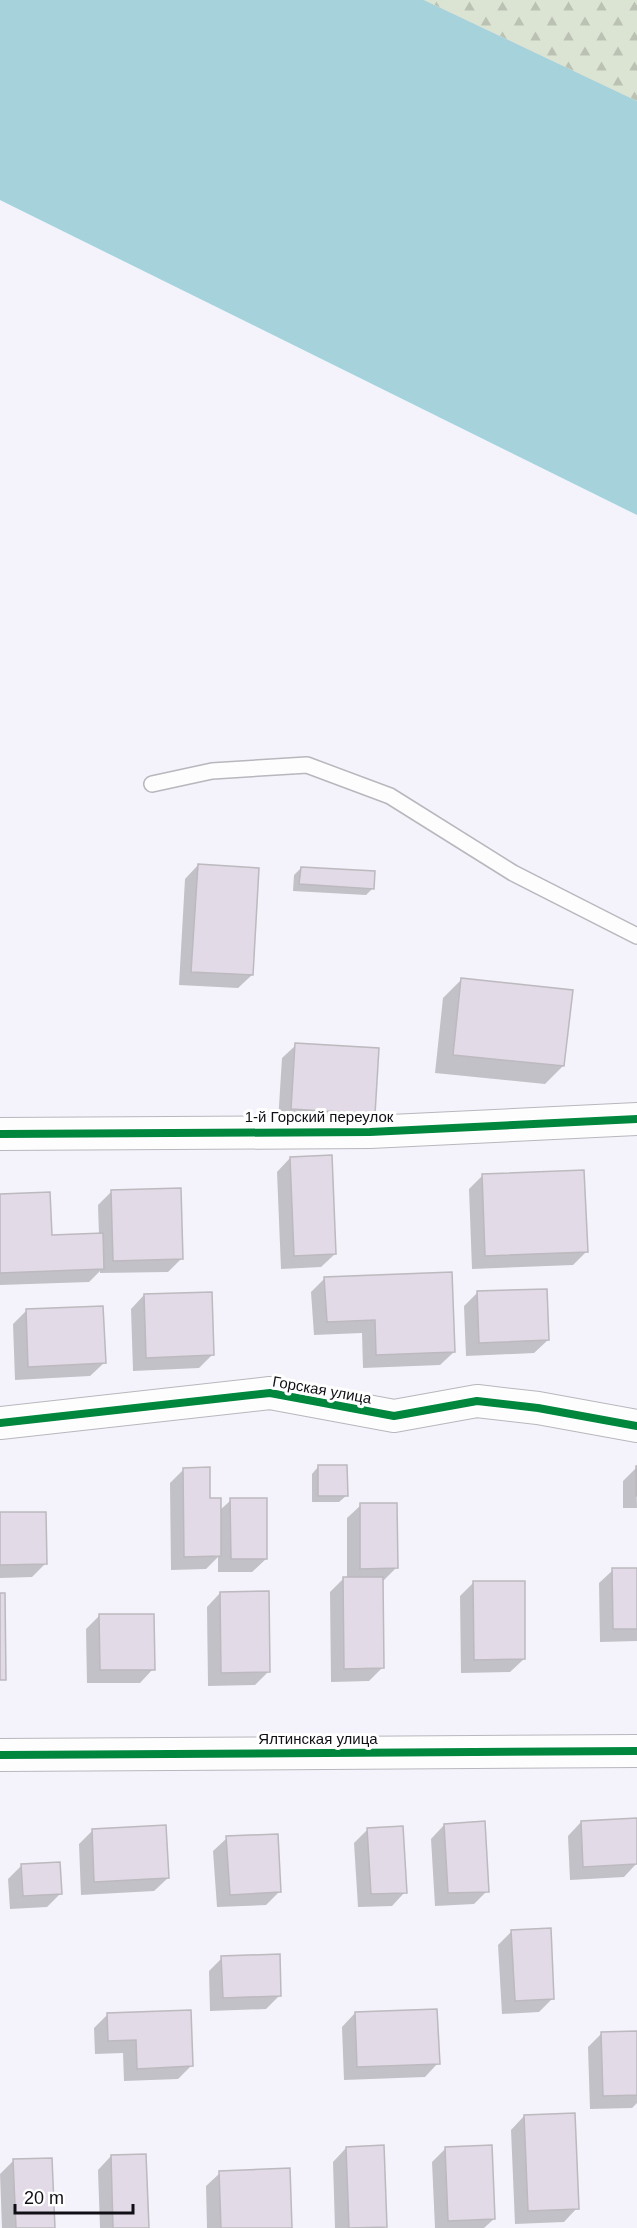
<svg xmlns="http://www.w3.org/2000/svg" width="637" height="2228" viewBox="0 0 637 2228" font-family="Arial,sans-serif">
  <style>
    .forest { fill: url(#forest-firs) }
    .water { fill: #a6d2db }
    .shadow { fill: #0003 }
    .building { fill: #e2dae6; stroke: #bcb9bf; stroke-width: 1.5 }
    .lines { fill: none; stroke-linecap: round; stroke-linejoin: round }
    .service-casing { stroke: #b8b7bd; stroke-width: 18 }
    .minor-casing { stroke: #b8b7bd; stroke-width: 34 }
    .service { stroke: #fdfdfe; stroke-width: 15 }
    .minor { stroke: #fdfdfe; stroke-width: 32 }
    .cycleway-casing { stroke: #fff; stroke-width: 11 }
    .cycleway { stroke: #00873e; stroke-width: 8 }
    .labels { text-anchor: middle; stroke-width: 6; stroke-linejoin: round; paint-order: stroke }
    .street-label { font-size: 15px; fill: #110f16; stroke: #fff }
  </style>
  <defs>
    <pattern id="forest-firs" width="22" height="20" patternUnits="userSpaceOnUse" patternTransform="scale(1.5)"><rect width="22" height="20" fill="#dbe4d3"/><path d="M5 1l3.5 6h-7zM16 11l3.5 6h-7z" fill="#bbc2b4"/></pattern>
  </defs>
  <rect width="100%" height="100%" fill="#f4f2fa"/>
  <path class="forest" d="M424,0h213v101z"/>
  <path class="water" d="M0,0h424l213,101v414l-637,-315z"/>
  <path class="shadow" d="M198,865l54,110 -14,13 -59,-3 6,-106z
    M301,868l72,20 -7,7 -73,-4 1,-16z
    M461,980l102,86 -18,18 -110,-11 8,-75z
    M296,1045l77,68 -13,14 -82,-5 4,-64z
    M290,1158l45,96 -14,13 -40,2 -4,-97z
    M483,1175l103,77 -13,13 -101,4 -3,-80z
    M112,1191l69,68 -13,13 -68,1v-2l-11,11 -89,3v-90l51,42 48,-2 -1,-30z
    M325,1278l129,74 -14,13 -77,3 -1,-35 -48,2 -3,-43z
    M477,1293l71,47 -14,13 -68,3 -2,-50z
    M144,1295l69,59 -14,14 -66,3 -2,-62z
    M27,1310l77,53 -14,13 -75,4 -2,-56z
    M318,1467l28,29 -7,6h-27v-28z
    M636,1468l1,40h-14v-27z
    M184,1469l35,42 12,-11 35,59 -14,13h-34v-15l-12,12 -35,1 -1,-87z
    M361,1505l35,63 -13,13 -1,87 -13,13 -38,1 -1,-90 13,-13h4v-61z
    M0,1514l45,50 -13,13 -32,1z
    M613,1570h24v71l-37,1 -1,-59z
    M474,1582l50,77 -14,13 -49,1 -1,-77z
    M220,1593l48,79 -13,13 -47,1 -1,-79z
    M100,1615l53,54 -13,14h-53l-1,-54z
    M581,1822l56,41 -13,14 -54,3 -2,-44z
    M444,1825l43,66 -13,13 -39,2 -4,-67z
    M368,1829l37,63 -13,14 -34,1 -4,-64z
    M92,1831l76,47 -14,13 -73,4 -2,-51z
    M227,1838l52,54 -13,13 -49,2 -4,-56z
    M22,1865l38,29 -13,13 -37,2 -2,-30z
    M512,1931l40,68 -13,13 -37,2 -4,-69z
    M222,1958l58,37 -14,14 -56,2 -1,-40z
    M355,2013l83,50 -13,14 -81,3 -2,-53z
    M107,2015l84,51 -13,13 -54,2 -1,-28 -28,1 -1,-26z
    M637,2032v71l-5,5 -42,1 -2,-62 14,-14z
    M524,2116l53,92 -13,14 -49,2 -4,-94z
    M346,2148l40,78 -3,2h-48l-2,-66z
    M446,2148l48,71 -10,9h-49l-3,-66z
    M111,2156l36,72h-47l-2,-58z
    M13,2161l41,67h-52l-2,-54z
    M220,2173l71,55h-84l-1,-42z"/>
  <path class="building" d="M198,864l61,4 -6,107 -62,-3z
    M301,867l74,4 -1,18 -75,-5z
    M461,978l112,12 -9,76 -111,-11z
    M295,1043l84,5 -4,66 -84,-5z
    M332,1155l4,99 -42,2 -4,-99z
    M584,1170l4,82 -103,4 -3,-82z
    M181,1188l2,71 -70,2 -2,-71z
    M50,1192l2,43 51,-2 1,36 -104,4v-79z
    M452,1272l3,80 -79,3 -1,-35 -48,2 -3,-45z
    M547,1289l2,51 -70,3 -2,-52z
    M212,1292l2,63 -68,3 -2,-64z
    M103,1306l3,57 -78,4 -2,-58z
    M318,1465h29l1,31h-30z
    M636,1466h1v30h-1z
    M210,1467v31h11v58l-37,1 -1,-89z
    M230,1498h37v61h-36z
    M360,1503h37l1,65 -38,1z
    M0,1512h46l1,52 -47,1z
    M612,1568h25v61h-24z
    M343,1577h40l1,91 -40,1z
    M473,1581h52v78l-51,1z
    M269,1591l1,81 -49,1 -1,-81z
    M0,1593h5l1,87h-6z
    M99,1614h55l1,56h-55z
    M637,1818v46l-54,3 -2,-46z
    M485,1821l4,71 -41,1 -4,-69z
    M166,1825l3,53 -75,4 -2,-53z
    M403,1826l4,67 -36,1 -4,-66z
    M278,1834l3,58 -51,3 -4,-59z
    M60,1862l2,32 -39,2 -2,-32z
    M551,1928l3,71 -39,2 -4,-71z
    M280,1954l1,42 -58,2 -2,-42z
    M437,2009l3,55 -83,3 -2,-55z
    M191,2010l2,56 -56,3 -1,-29 -28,1 -1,-28z
    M637,2031v64l-34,1 -2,-64z
    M575,2113l4,96 -51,2 -4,-96z
    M384,2145l3,82 -38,1 -3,-81z
    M492,2145l3,74 -47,2 -3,-74z
    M146,2154l3,74h-36l-2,-73z
    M52,2158l3,70h-39l-3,-69z
    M290,2168l2,60h-71l-2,-57z"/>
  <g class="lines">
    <g class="service-casing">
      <path id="service" d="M152,784l60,-13 95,-6 83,31 123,77 124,63"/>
    </g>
    <g class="minor-casing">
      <path id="minor" d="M0,1134l370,-2 267,-13
        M0,1423l270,-30 124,23 83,-15 61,7 99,18
        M0,1755l637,-4"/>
    </g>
    <use href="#service" class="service"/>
    <use href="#minor" class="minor"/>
    <g class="cycleway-casing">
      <path id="cycleway" d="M0,1134l370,-2 267,-13
        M0,1423l270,-30 124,23 83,-15 61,7 99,18
        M0,1755l637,-4"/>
    </g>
    <use href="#cycleway" class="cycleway"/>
  </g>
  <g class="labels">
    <g class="street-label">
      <text x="319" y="1122">1-й Горский переулок</text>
      <text transform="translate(322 1390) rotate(10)" y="5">Горская улица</text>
      <text x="318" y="1744">Ялтинская улица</text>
    </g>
  </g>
  <path d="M15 2204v9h118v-9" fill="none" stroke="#110f16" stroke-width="3"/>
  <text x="24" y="2204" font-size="18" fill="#110f16" stroke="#ffffff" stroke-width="4.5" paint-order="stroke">20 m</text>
</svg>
